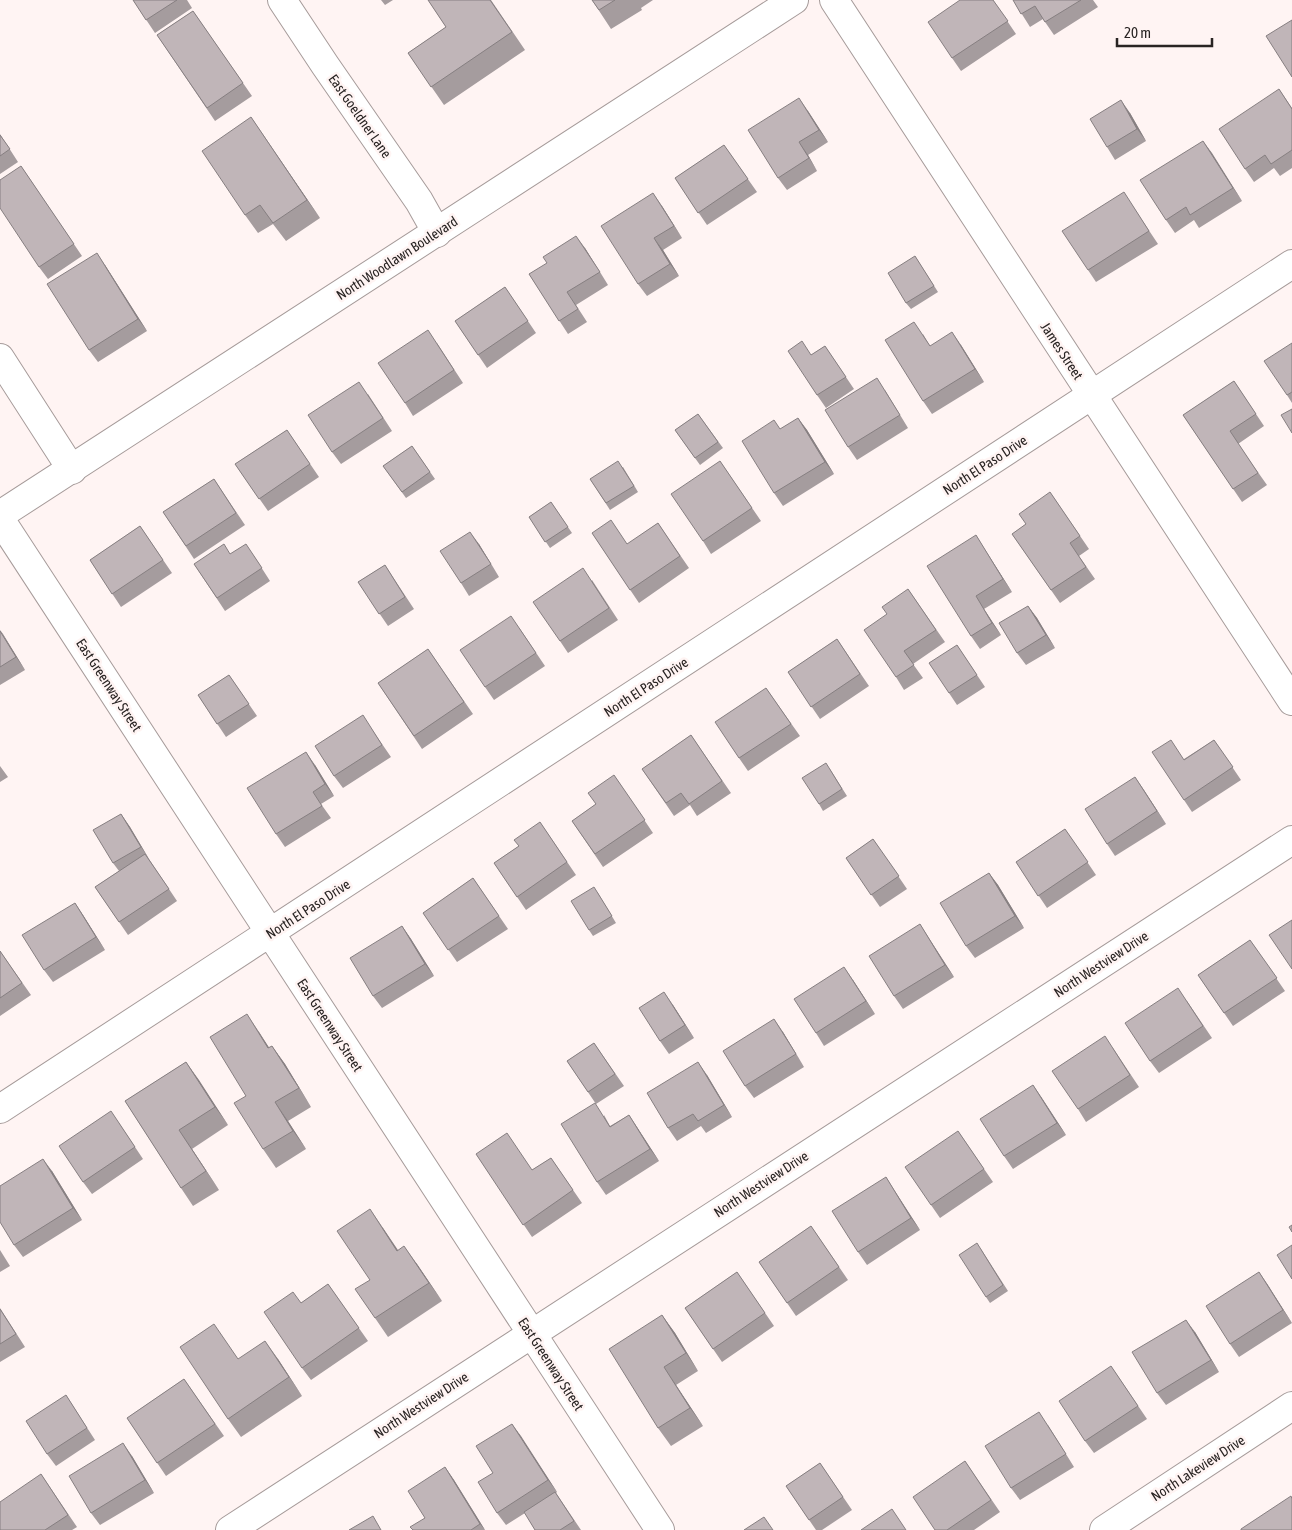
<svg xmlns="http://www.w3.org/2000/svg" width="1292" height="1530" viewBox="0 0 1292 1530" font-family="'Asap Condensed',sans-serif">
  <style>
    .lines { fill: none; stroke-linecap: round; stroke-linejoin: round }
    .street-casing { stroke: #a69b9a; stroke-width: 30 }
    .secondary-casing { stroke: #a69b9a; stroke-width: 30 }
    .street { stroke: #fff; stroke-width: 28 }
    .secondary { stroke: #fff; stroke-width: 28 }
    .wall { fill: #a59c9e }
    .shaded-wall { fill: #867f81 }
    .building { fill: #c0b5b8; stroke: #867f81 }
    .labels { text-anchor: middle; stroke-width: 5; stroke-linejoin: round; paint-order: stroke }
    .street-label { font-size: 14px; fill: #292423; stroke: #fff4f3 }
  </style>
  <rect width="100%" height="100%" fill="#fff4f3"/>
  <g class="lines">
    <g class="street-casing">
      <path id="street" d="M282,0l43,65 94,136 18,32
        M0,358l72,112
        M0,519l660,1011
        M0,1109l1292,-845
        M230,1530l1062,-690
        M1104,1530l188,-124"/>
    </g>
    <g class="secondary-casing">
      <path id="secondary" d="M834,0l458,701
        M0,515l794,-515"/>
    </g>
    <use href="#street" class="street"/>
    <use href="#secondary" class="secondary"/>
  </g>
  <path class="wall" d="M133,0h54l5,8 -37,25z
    M381,0h12l-8,5z
    M428,0h63l34,50 -81,55 -36,-52 38,-26z
    M592,0h61l-12,8 1,2 -31,19z
    M993,0l23,34 -55,37 -9,-13z
    M1013,0h80l5,7 -44,28 -11,-16 -13,8z
    M193,11l59,85 -37,25 -58,-86z
    M1279,89l13,19v60l-12,8 -6,-8 -20,14 -9,-13z
    M808,111l20,31 -20,13 9,16 -30,19 -9,-12z
    M1130,113l16,28 -31,19 -8,-13z
    M251,117l69,101 -34,23 -13,-17 -15,9 -13,-18z
    M0,134l18,28 -18,12z
    M1203,141l39,60 -43,27 -5,-8 -19,13 -9,-13z
    M724,145l33,47 -50,33 -32,-47z
    M21,166l61,90 -34,23 -9,-12z
    M1132,205l26,39 -62,38 -8,-12z
    M662,206l20,32 -19,12 16,26 -32,20 -9,-12z
    M585,248l23,37 -32,20 11,17 -19,12 -39,-60z
    M915,256l23,36 -27,17 -5,-6z
    M105,265l42,66 -49,31 -9,-12z
    M505,287l31,46 -49,35 -32,-47z
    M923,334l7,12 31,-1 23,37 -52,32 -9,-13z
    M437,343l26,40 -50,33 -8,-13z
    M1292,343v60l-5,-8z
    M825,346l29,43 -28,19 -9,-13 -6,-40z
    M1234,381l30,45 -26,18 29,41 -25,17 -59,-87z
    M885,390l23,38 -51,32 -9,-13z
    M368,394l24,37 -51,33 -9,-12z
    M698,414l25,34 -23,17 -25,-35z
    M798,418l9,12 27,44 -51,32 -9,-13z
    M287,430l32,47 -51,34 -33,-47z
    M412,446l23,33 -29,19 -23,-32z
    M720,461l41,60 -50,33 -8,-13z
    M623,467l15,25 -28,18 -20,-31z
    M214,479l31,46 -51,34 -31,-47z
    M1050,492l39,57 -10,7 16,23 -35,24 -48,-69 14,-10z
    M551,502l21,31 -22,15 -21,-31z
    M658,523l31,45 -50,35 -47,-70 36,11z
    M140,526l32,47 -51,34 -31,-47z
    M976,535l8,13 28,44 -28,17 17,26 -21,14 -9,-13z
    M479,544l20,33 -30,19 -8,-13z
    M230,554l24,2 16,25 -45,30 -31,-47z
    M385,565l29,44 -26,17 -30,-44z
    M592,580l26,40 -50,33 -8,-12z
    M908,589l37,53 -32,22 10,14 -19,12 -8,-13 -9,-63z
    M1028,606l9,12 18,30 -29,17 -9,-12z
    M520,629l25,37 -51,34 -9,-13z
    M0,630l25,40 -25,15z
    M837,639l32,47 -49,33 -32,-47z
    M957,645l28,42 -28,18 -8,-12z
    M428,649l45,65 -51,35 -44,-66z
    M229,675l28,41 -31,21 -28,-42z
    M766,688l34,48 -52,35 -9,-13z
    M371,728l20,29 -48,31 -9,-12z
    M691,735l40,58 -34,23 -7,-11 -16,11 -32,-47z
    M1214,740l27,40 -49,32 -8,-12v-41z
    M315,765l19,31 -13,8 10,14 -46,29 -9,-13z
    M0,766l8,11 -8,5z
    M830,769l17,27 -24,15 -4,-7z
    M614,775l39,58 -50,34 -31,-46 24,-17z
    M1135,777l31,47 -51,32 -8,-12z
    M121,814l9,13 19,32 28,42 -49,34 -33,-48 24,-16 -6,-8z
    M540,822l36,53 -50,35 -32,-47 25,-17z
    M1065,829l31,46 -49,33 -31,-46z
    M873,839l34,50 -27,18 -34,-49z
    M989,873l9,12 26,43 -49,30 -9,-12z
    M473,878l35,51 -51,33 -34,-49z
    M598,893l18,30 -23,13 -4,-6z
    M75,903l8,12 22,35 -52,32 -9,-12z
    M920,924l34,53 -51,32 -9,-13z
    M402,926l9,13 23,37 -52,32 -9,-12z
    M1250,940l35,51 -52,35 -35,-51z
    M0,951l31,44 -31,21z
    M853,980l22,34 -51,32 -8,-13z
    M1187,1001l25,37 -53,35 -9,-12z
    M673,1005l21,33 -25,16 -9,-13z
    M259,1032l10,16 3,-2 13,18 26,43 -23,14 18,28 -30,19 -13,-19 -17,-53z
    M783,1032l21,35 -50,31 -9,-12z
    M594,1043l30,43 -28,18 -29,-43z
    M1113,1048l26,39 -53,35 -8,-13z
    M186,1062l42,63 -36,24 27,41 -26,16 -12,-18 -56,-87z
    M707,1075l25,42 -26,16 -5,-7 -24,15 -9,-13z
    M1033,1085l33,50 -53,34 -9,-13z
    M604,1115l6,11 19,-11 30,46 -53,34 -9,-13z
    M119,1123l24,36 -51,35 -9,-12z
    M958,1131l35,51 -53,36 -9,-13z
    M476,1154l56,16 19,-12 31,45 -50,34z
    M52,1171l30,49 -59,37 -9,-12z
    M886,1177l34,53 -53,35 -9,-13z
    M811,1226l37,54 -52,36 -37,-54z
    M383,1228l15,22 19,14 25,37 -54,36 -13,-19 -5,-38z
    M981,1249l27,42 -18,12 -4,-6z
    M0,1250l10,16 -10,6z
    M737,1272l37,54 -52,36 -37,-54z
    M1259,1272l33,51 -53,34 -9,-13z
    M328,1284l40,57 -57,39 -9,-12 -1,-65z
    M0,1308l25,39 -25,15z
    M662,1315l13,18 23,38 -22,14 27,41 -32,20 -13,-18z
    M1195,1332l24,40 -53,33 -9,-12z
    M238,1359h40l24,37 -61,41 -13,-18z
    M1111,1366l36,53 -53,34 -9,-12z
    M184,1379l40,57 -58,40 -39,-58z
    M66,1395l29,45 -39,26 -9,-12z
    M512,1424l45,68 -1,1 25,37h-46l-10,-17 -19,12 -9,-12 -4,-40z
    M1048,1425l26,42 -54,33 -9,-12z
    M132,1456l22,37 -54,32 -9,-12z
    M965,1461l35,51 -26,18h-39z
    M820,1463l32,47 -30,20h-6l-30,-44z
    M445,1467l9,13 31,50h-72l12,-12z
    M41,1474l36,53 -5,3h-72z"/>
  <path class="shaded-wall" d="M799,98l9,13 20,31 -9,-12z
    M1121,100l9,13 16,28 -9,-12z
    M251,117l13,19 56,82 -13,-18z
    M1203,141l9,12 30,48 -9,-13z
    M799,142l9,13 9,16 -8,-13z
    M653,193l9,13 20,32 -8,-12z
    M576,236l9,12 23,37 -8,-13z
    M654,238l9,12 16,26 -9,-12z
    M97,253l8,12 42,66 -9,-12z
    M952,332l9,13 23,37 -9,-13z
    M798,418l9,12 27,44 -9,-12z
    M470,532l9,12 20,33 -8,-13z
    M976,535l8,13 28,44 -9,-13z
    M976,596l8,13 17,26 -9,-12z
    M1028,606l9,12 18,30 -9,-13z
    M0,630l3,4 22,36 -9,-13z
    M306,752l9,13 19,31 -9,-12z
    M1135,777l9,13 22,34 -9,-13z
    M121,814l9,13 19,32 -8,-12z
    M989,873l9,12 26,43 -9,-12z
    M75,903l8,12 22,35 -9,-13z
    M920,924l8,13 26,40 -9,-12z
    M402,926l9,13 23,37 -9,-12z
    M844,967l9,13 22,34 -9,-13z
    M664,992l9,13 21,33 -9,-13z
    M247,1014l12,18 22,34 -13,-18z
    M774,1019l9,13 21,35 -8,-13z
    M272,1046l13,18 26,43 -12,-19z
    M186,1062l13,18 29,45 -13,-18z
    M698,1062l9,13 25,42 -8,-12z
    M1033,1085l9,13 24,37 -9,-12z
    M275,1102l13,19 18,28 -13,-18z
    M629,1115l8,12 22,34 -9,-12z
    M179,1130l13,19 27,41 -13,-19z
    M43,1159l9,12 30,49 -9,-12z
    M886,1177l8,13 26,40 -9,-12z
    M370,1209l13,19 27,41 -13,-18z
    M404,1246l13,18 25,37 -13,-18z
    M1259,1272l9,13 24,38 -9,-13z
    M662,1315l13,18 23,38 -12,-18z
    M1186,1320l9,12 24,40 -8,-12z
    M265,1341l13,18 24,37 -13,-19z
    M664,1367l12,18 27,41 -13,-18z
    M512,1424l9,12 36,56 -9,-12z
    M123,1443l9,13 22,37 -9,-13z
    M445,1467l9,13 31,50 -5,-6z"/>
  <path class="building" d="M133,0h44l-31,20z
    M428,0h62l22,32 -81,55 -23,-34 38,-26z
    M592,0h23l-16,10z
    M960,0h33l15,21 -56,37 -24,-36z
    M1013,0h68l-36,22 -10,-16 -14,8z
    M193,11l50,72 -36,25 -50,-73z
    M1292,20v57l-26,-41z
    M1279,89l13,20v41l-21,14 -6,-9 -20,14 -26,-40z
    M799,98l20,32 -20,12 10,16 -31,20 -30,-48z
    M1121,100l16,29 -30,18 -17,-28z
    M251,117l56,83 -34,23 -13,-18 -15,10 -43,-64z
    M0,135l10,14 -10,7z
    M1203,141l30,47 -43,27 -4,-8 -20,13 -26,-40z
    M724,145l24,34 -50,34 -23,-35z
    M21,166l53,78 -35,23 -39,-59v-28z
    M1124,192l25,39 -61,39 -26,-39z
    M653,193l21,33 -20,12 16,26 -32,20 -37,-58z
    M576,236l24,36 -33,20 11,17 -19,12 -30,-47 18,-11 -4,-6z
    M97,253l41,66 -49,31 -42,-66z
    M915,256l19,30 -28,17 -18,-30z
    M505,287l23,34 -50,34 -23,-34z
    M914,322l16,24 22,-14 23,37 -52,32 -38,-61z
    M428,330l26,40 -49,33 -27,-40z
    M802,341l9,14 14,-9 21,31 -29,18 -29,-44z
    M1292,343v49l-5,3 -23,-34z
    M877,378l23,37 -52,32 -23,-37z
    M1234,381l22,33 -26,17 28,42 -25,16 -50,-74z
    M359,382l24,36 -51,34 -24,-37z
    M1292,409v24l-11,-18z
    M698,414l20,28 -23,16 -20,-28z
    M798,418l27,44 -51,31 -32,-52 32,-21 6,9z
    M287,430l23,34 -51,35 -24,-35z
    M412,446l18,26 -28,20 -19,-26z
    M618,461l16,25 -28,17 -16,-24z
    M720,461l32,47 -49,33 -32,-47z
    M214,479l22,34 -50,33 -23,-34z
    M1050,492l30,44 -10,7 16,24 -35,23 -39,-56 14,-10 -7,-10z
    M551,502l17,25 -23,15 -16,-25z
    M611,520l16,24 31,-21 22,33 -50,34 -38,-57z
    M140,526l23,34 -51,34 -22,-34z
    M470,532l21,32 -30,19 -21,-32z
    M976,535l27,44 -27,17 16,27 -21,13 -44,-70z
    M224,544l6,10 16,-10 16,24 -45,30 -23,-34z
    M385,565l20,32 -26,17 -21,-32z
    M583,568l26,40 -49,33 -27,-39z
    M908,589l28,41 -32,21 10,14 -18,12 -32,-47 23,-16 -5,-7z
    M1028,606l18,29 -29,18 -18,-30z
    M511,616l25,37 -51,34 -25,-37z
    M0,631l16,26 -16,10z
    M837,639l23,35 -49,33 -23,-35z
    M957,645l20,30 -28,18 -20,-30z
    M428,649l36,53 -50,34 -36,-53z
    M229,675l20,29 -32,20 -19,-29z
    M766,688l25,36 -52,34 -24,-36z
    M363,715l19,30 -48,31 -19,-30z
    M691,735l31,46 -33,23 -8,-11 -15,10 -24,-34z
    M1171,740l13,20 30,-20 19,27 -49,33 -32,-48z
    M306,752l19,32 -12,8 9,14 -46,28 -29,-46z
    M826,763l16,26 -23,15 -17,-26z
    M614,775l31,45 -50,34 -23,-33 24,-17 -8,-11z
    M1135,777l22,34 -50,33 -22,-35z
    M121,814l20,33 -28,16 -20,-33z
    M540,822l27,40 -50,35 -23,-34 25,-17 -5,-6z
    M1065,829l23,33 -50,34 -22,-34z
    M873,839l26,37 -28,19 -25,-37z
    M145,854l24,35 -50,33 -24,-35z
    M989,873l26,43 -49,30 -26,-43z
    M473,878l26,38 -51,34 -25,-37z
    M594,887l18,29 -23,14 -18,-29z
    M75,903l21,34 -52,33 -22,-35z
    M1292,920v49l-23,-34z
    M920,924l25,41 -51,31 -25,-40z
    M402,926l23,38 -52,32 -23,-38z
    M1250,940l27,38 -53,35 -26,-38z
    M0,951l22,32 -22,15z
    M844,967l22,34 -50,32 -22,-34z
    M1178,988l25,38 -53,35 -25,-38z
    M664,992l21,33 -25,16 -21,-33z
    M247,1014l21,34 4,-2 27,42 -24,14 18,29 -30,18 -29,-46 12,-7 -36,-59z
    M774,1019l22,35 -51,32 -22,-35z
    M1105,1036l25,39 -52,34 -26,-38z
    M594,1043l21,31 -27,18 -21,-31z
    M186,1062l29,45 -36,23 27,41 -25,17 -56,-87z
    M698,1062l26,43 -26,16 -5,-7 -25,14 -21,-35z
    M1033,1085l24,38 -53,33 -24,-37z
    M595,1103l15,24 19,-12 21,34 -53,33 -36,-58z
    M111,1111l24,36 -52,35 -24,-36z
    M958,1131l26,38 -53,36 -26,-38z
    M507,1133l25,37 19,-12 22,32 -50,35 -47,-71z
    M43,1159l30,49 -59,37 -14,-23v-36z
    M886,1177l25,41 -53,34 -26,-41z
    M370,1209l27,42 7,-5 25,37 -54,35 -20,-29 15,-9 -33,-49z
    M1292,1225v7l-3,-5z
    M811,1226l28,41 -52,36 -28,-41z
    M977,1243l26,42 -17,12 -27,-42z
    M1292,1245v34l-15,-24z
    M737,1272l28,41 -52,36 -28,-41z
    M1259,1272l24,38 -53,34 -24,-38z
    M328,1284l31,44 -57,40 -38,-56 29,-20 8,11z
    M0,1309l16,25 -16,10z
    M662,1315l24,38 -22,14 26,41 -32,20 -49,-79z
    M1186,1320l25,40 -54,33 -25,-41z
    M214,1324l24,35 27,-18 24,36 -61,42 -48,-72z
    M1111,1366l27,40 -53,35 -26,-40z
    M184,1379l31,45 -58,39 -30,-45z
    M66,1395l21,33 -40,26 -21,-33z
    M1039,1412l27,42 -55,34 -26,-42z
    M512,1424l36,56 -51,33 -19,-31 15,-9 -17,-27z
    M123,1443l22,37 -54,33 -22,-37z
    M965,1461l26,39 -44,30h-12l-22,-33z
    M820,1463l23,34 -34,23 -23,-34z
    M445,1467l35,57 -9,6h-58l-3,-3 15,-9 -17,-27z
    M41,1474l27,41 -23,15h-45v-28z
    M555,1492l19,29 -14,9h-25l-11,-18z
    M1291,1496l1,3v31h-51v-1z
    M892,1509l14,21h-45z
    M373,1516l8,14h-32z
    M764,1517l9,13h-29z"/>
  <g class="labels">
    <g class="street-label">
      <text transform="translate(360 116) rotate(55)" y="5">East Goeldner Lane</text>
      <text transform="translate(397 258) rotate(-33)" y="5">North Woodlawn Boulevard</text>
      <text transform="translate(1062 351) rotate(57)" y="5">James Street</text>
      <text transform="translate(985 465) rotate(-33)" y="5">North El Paso Drive</text>
      <text transform="translate(109 685) rotate(57)" y="5">East Greenway Street</text>
      <text transform="translate(646 687) rotate(-33)" y="5">North El Paso Drive</text>
      <text transform="translate(308 909) rotate(-33)" y="5">North El Paso Drive</text>
      <text transform="translate(1101 964) rotate(-33)" y="5">North Westview Drive</text>
      <text transform="translate(330 1025) rotate(57)" y="5">East Greenway Street</text>
      <text transform="translate(761 1184) rotate(-33)" y="5">North Westview Drive</text>
      <text transform="translate(551 1364) rotate(57)" y="5">East Greenway Street</text>
      <text transform="translate(421 1405) rotate(-33)" y="5">North Westview Drive</text>
      <text transform="translate(1198 1468) rotate(-33)" y="5">North Lakeview Drive</text>
    </g>
  </g>
  <path d="M1117 38v8h95v-8" fill="none" stroke="#292423" stroke-width="2.5"/>
  <text x="1124" y="38" font-size="15" fill="#292423" stroke="#fff4f3" stroke-width="4" paint-order="stroke">20 m</text>
</svg>
